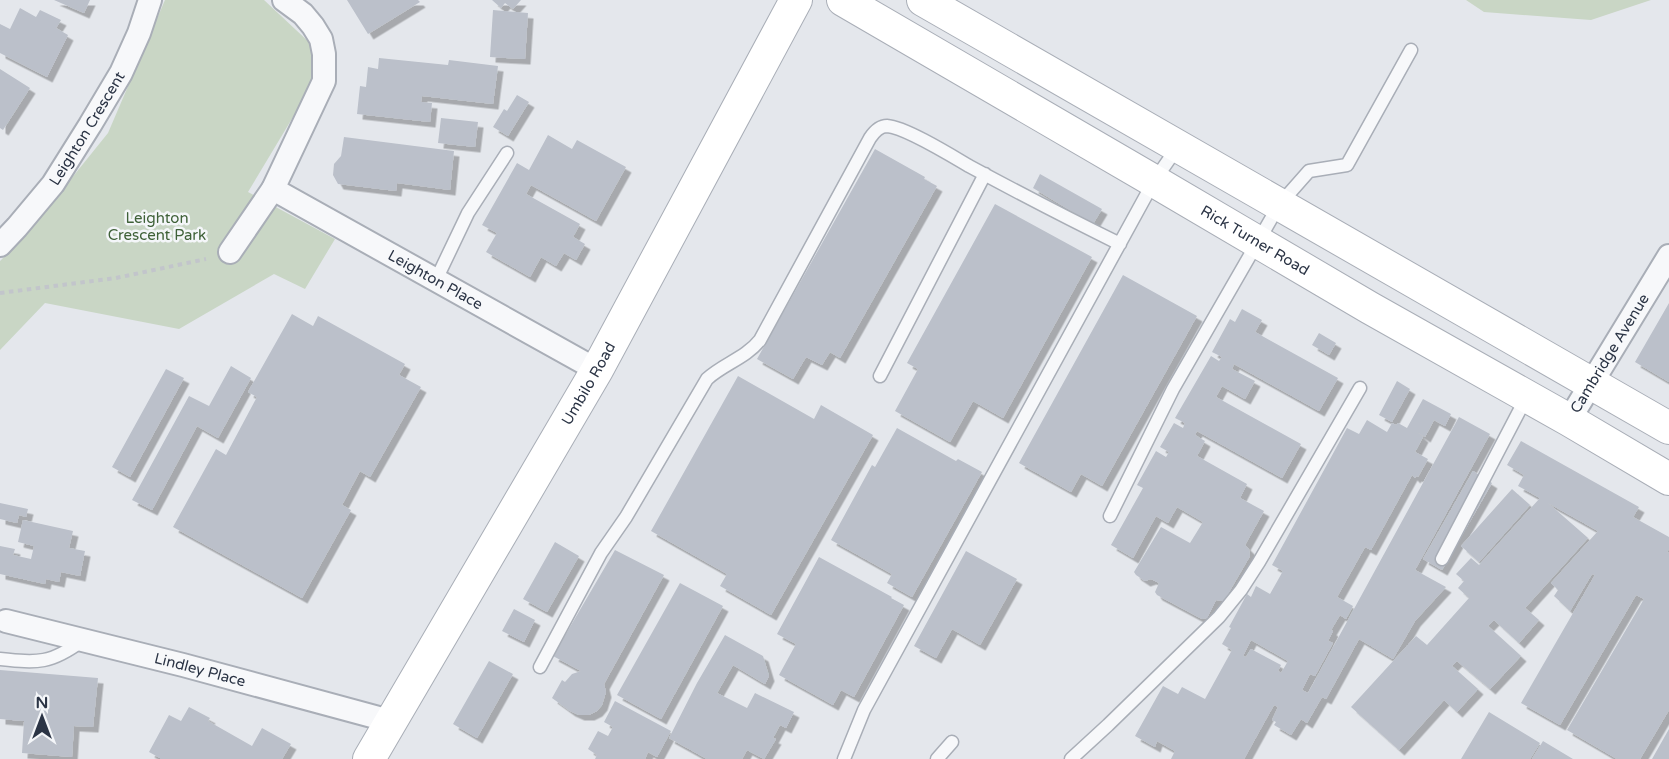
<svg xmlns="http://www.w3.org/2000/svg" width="1669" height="759" viewBox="0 0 1669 759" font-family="'Varela Round',sans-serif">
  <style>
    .green { fill: #c9d6c5 }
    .building { fill: #bbc0ca; fill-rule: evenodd; filter: url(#shadow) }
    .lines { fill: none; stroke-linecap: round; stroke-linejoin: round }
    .lane-casing { stroke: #a9aeb7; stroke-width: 15 }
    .street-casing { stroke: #a9aeb7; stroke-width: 26 }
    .secondary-casing { stroke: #a9aeb7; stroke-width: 34 }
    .path { stroke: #c2c5cb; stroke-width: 4; stroke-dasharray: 4.5 4.5; stroke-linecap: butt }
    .lane { stroke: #f7f8fa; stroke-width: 12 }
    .street { stroke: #f7f8fa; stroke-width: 22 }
    .secondary { stroke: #fff; stroke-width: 32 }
    .labels { text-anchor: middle; stroke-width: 5; stroke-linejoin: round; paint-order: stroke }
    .street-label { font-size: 15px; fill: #2b3445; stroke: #f4f6f9 }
    .park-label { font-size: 15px; fill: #3f6138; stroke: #f4f6f9 }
  </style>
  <defs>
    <filter id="shadow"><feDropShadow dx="5.5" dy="5.5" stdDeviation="0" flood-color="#0004"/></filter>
  </defs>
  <rect width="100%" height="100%" fill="#e4e7ec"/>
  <path class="green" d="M165,0h99l47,44 5,18 -2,20 -66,110 87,47 -30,50 -31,-15 -95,55 -134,-26 -45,47v-89l25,-25 83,-103z
    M1466,0h185l-60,20 -107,-8z"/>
  <path class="building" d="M54,0h36l-6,13z
    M347,0h71l2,2 -52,32z
    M492,0h29l-8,9 -8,-6 -4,5z
    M20,8l16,9 4,-7 21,10 -5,8 12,7 -21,42 -47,-24v-29l10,5z
    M493,10l35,3 -3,46 -35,-2z
    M379,58l69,7 1,-5 49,6 -5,38 -71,-8 -1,6 11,1 -2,19 -73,-8 3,-28 6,1 2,-20 10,2z
    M0,69l30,19 -27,42 -3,-2z
    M517,95l12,7 -21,34 -15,-9 11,-18 3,2z
    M441,118l37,4 -3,25 -37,-4z
    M548,135l24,14 5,-9 49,27 -30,54 -65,-36 -5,9 54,30 -7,13 12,7 -9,16 -12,-7 -8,13 -15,-9 -11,20 -44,-25 11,-19 -15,-8 35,-62 12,7z
    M344,137l110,14 -4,39 -53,-7 -1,8 -58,-7 -5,-9 1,-11 7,-8z
    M875,149l50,28 -1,2 13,7 -97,172 -10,-6 -8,13 -16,-8 -13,22 -36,-20z
    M1040,174l62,35 -9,15 -60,-36z
    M995,204l97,53 -89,161 -30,-17 -23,41 -55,-31 23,-42 -11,-6z
    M1123,275l74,41 -95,170 -21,-12 -10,18 -52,-29z
    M1669,303v79l-34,-20z
    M1242,309l20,11 -7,12 83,46 -19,33 -85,-47 -2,5 23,12 -10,18 -23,-13 -6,11 85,47 -19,34 -85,-47 -2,4 10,6 -8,15 50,28 -7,14 24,13 -19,34 4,4 1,7 -25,43 -3,2 -6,-1 -9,18 -5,1 -45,-24 -2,-3 4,-9 -8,-4 -6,2 -9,-6 -2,-3 27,-45 29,16 13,-21 -26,-15 -9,16 -12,-7 -23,42 -22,-13 32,-57 -6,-3 19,-34 10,6 3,-5 -9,-5 14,-24 9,5 2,-5 -10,-5 36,-62 8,5 3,-4 -10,-5 18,-33 5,3z
    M292,314l21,12 5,-10 87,48 -6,11 22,12 -51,90 -10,-6 -18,34 9,5 -49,88 -129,-71 43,-78 10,6 31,-58 -9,-5z
    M1319,333l17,10 -7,12 -17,-10z
    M231,366l20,12 -33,60 -21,-12 -45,84 -20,-10 57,-104 20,10z
    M166,369l18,9 -54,99 -18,-10z
    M738,376l76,43 7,-14 52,30 -102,180 -51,-29 7,-12 -76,-43z
    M1397,381l13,8 -18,33 -13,-7z
    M1423,399l28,15 -6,12 -11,-6 -9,17 -8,-5 6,5 -8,15 13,7 -10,18 -2,-1 -1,2 -3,-3 -41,75 -6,-3 -28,50 16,9 -7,13 -6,-4 -9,15 2,1 -5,10 5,2 -18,33 -5,-2 -8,16 6,3 151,-276 31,17 -75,136 31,17 -31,34 -22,38 -34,-20 -33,60 -4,-2 -15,26 -6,-4 -10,16 -17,-10 2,-3 -4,-2 6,-13 -4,-2 -30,54h-73l4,-8 -18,-10 -2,6 -20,-11 28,-50 15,8 4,-7 23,12 27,-49 -10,-6 9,-16 -2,-1 18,-33 4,3 5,-11 14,8 13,-23 -11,-6 75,-137 12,6 8,-14 20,12 5,-9 4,2 2,-2 9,5zM1251,640l37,21 -7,12 -3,-2 3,-6 -30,-16 -5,8 -3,-1z
    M897,428l59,33 2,-2 24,13 -70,125 -25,-14 5,-9 -61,-34 41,-75 3,2z
    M1521,441l118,66 -6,10 36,20v12l-2,3 2,1v157l-29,49h-23l-50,-29 77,-131 -8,-4 -76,130 -39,-22 74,-128 -3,-1 -22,37 -16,-15 4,-6 -7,-7 47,-52 -50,-28 40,35 -63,70 14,12 -20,23 -25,-23 -6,6 33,30 -31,33 -33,-28 -5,5 26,23 -21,23 -13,-12 -45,50 -48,-43 65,-71 11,9 42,-47 -11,-10 6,-7 -8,-7 15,-16 8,7 61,-67 -22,-12 6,-11 -17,-10z
    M1473,471l19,12 -50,87 -19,-11z
    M1512,489l18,16 -51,57 -18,-16z
    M0,503l28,6 -2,8 -7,-2 -2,8 -17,-4z
    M23,520l50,11 -4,17 16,3 -5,25 -19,-4 -2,10 -13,-3 -1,5 -45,-10v-28l15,3 -2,6 18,4 3,-13 -16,-4z
    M555,542l24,14 -32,56 -24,-13z
    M615,550l49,25 -60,109 2,8 -4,13 -5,6 -8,4h-10l-9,-4 -18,-13 10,-18 3,2 7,-8 9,-3 -28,-15z
    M966,551l51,28 -37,66 -28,-16 -16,29 -22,-12z
    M819,557l73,40 -1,1 13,7 -50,92 -13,-7 -8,15 -54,-30 17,-31 -19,-10z
    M680,583l43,23 -62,113 -44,-24z
    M514,609l21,11 -11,22 -22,-11z
    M725,635l38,21 6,20 -4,8 -32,-19 -16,28 30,15 8,-15 39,19 -8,16 -6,-3 -7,13 3,1 -12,20 -17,-9 -5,9h-35l-38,-21 28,-55z
    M489,661l24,13 -36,64 -24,-14z
    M0,670l98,8 -5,49 -19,-1 -2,31 -50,-4 2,-32 -24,-2z
    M615,701l56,30 -14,26 -9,-5 -3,7h-50l2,-4 -9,-6 10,-18 10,5 5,-9 -9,-5z
    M189,707l21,11 -2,3 44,25 10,-18 29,16 -9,15h-122v-1l-11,-6 20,-37 12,6z
    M1489,712l51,31 -10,16h-69z
    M1669,729v30h-17z
    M1543,741l30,18h-41z"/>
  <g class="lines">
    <g class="lane-casing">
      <path id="lane" d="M436,280l32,-67 39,-60
        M880,376l105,-202
        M1110,516l63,-127 106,-184 30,-34 38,-6 64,-115
        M1442,559l84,-161
        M0,659c38,4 51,5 83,-19
        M540,667l61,-114 25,-36 81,-138c16,-15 39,-21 53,-39l110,-202c4,-6 9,-12 17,-12 18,1 65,30 82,40 50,27 100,53 151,78
        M844,759l20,-49 290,-529 23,-33
        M937,759l15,-17
        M1071,759l37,-34 111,-108 22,-27 18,-28 101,-174"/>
    </g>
    <g class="street-casing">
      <g id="street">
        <path id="s1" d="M273,189l324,181"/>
        <path id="s2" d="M0,245l17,-18 36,-43 37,-59 31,-52 18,-40 11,-33"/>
        <path d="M230,252l43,-63 51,-108v-27l-3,-15 -8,-13 -10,-12 -19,-14"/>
        <path id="s3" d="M1569,420l100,-164"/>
        <path id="s4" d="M6,621l177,44 207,56"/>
      </g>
    </g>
    <g class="secondary-casing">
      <g id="secondary">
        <path id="s5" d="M843,0l311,181 216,127 199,112 100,59"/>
        <path d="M923,0l746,428"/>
        <path id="s6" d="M369,759l228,-389 199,-370"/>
      </g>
    </g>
    <path class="path" d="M0,293l116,-15 90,-19"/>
    <use href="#lane" class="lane"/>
    <use href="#street" class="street"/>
    <use href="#secondary" class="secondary"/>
  </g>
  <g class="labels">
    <g class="street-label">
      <text dy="5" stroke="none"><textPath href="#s2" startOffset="146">Leighton Crescent</textPath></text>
      <text dy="5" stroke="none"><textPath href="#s5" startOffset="477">Rick Turner Road</textPath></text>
      <text dy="5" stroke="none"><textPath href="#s1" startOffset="186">Leighton Place</textPath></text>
      <text dy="5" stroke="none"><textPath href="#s3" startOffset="78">Cambridge Avenue</textPath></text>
      <text dy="5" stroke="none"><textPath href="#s6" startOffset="435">Umbilo Road</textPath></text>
      <text dy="5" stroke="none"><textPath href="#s4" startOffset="200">Lindley Place</textPath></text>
    </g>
    <g class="park-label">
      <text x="157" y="223">Leighton<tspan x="157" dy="17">Crescent Park</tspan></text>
    </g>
  </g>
  <g transform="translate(42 717)" stroke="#f4f6f9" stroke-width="4.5" paint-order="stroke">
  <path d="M0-4.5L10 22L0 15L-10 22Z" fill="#2b3445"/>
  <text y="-9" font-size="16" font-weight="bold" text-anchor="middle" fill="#2b3445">N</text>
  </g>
</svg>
